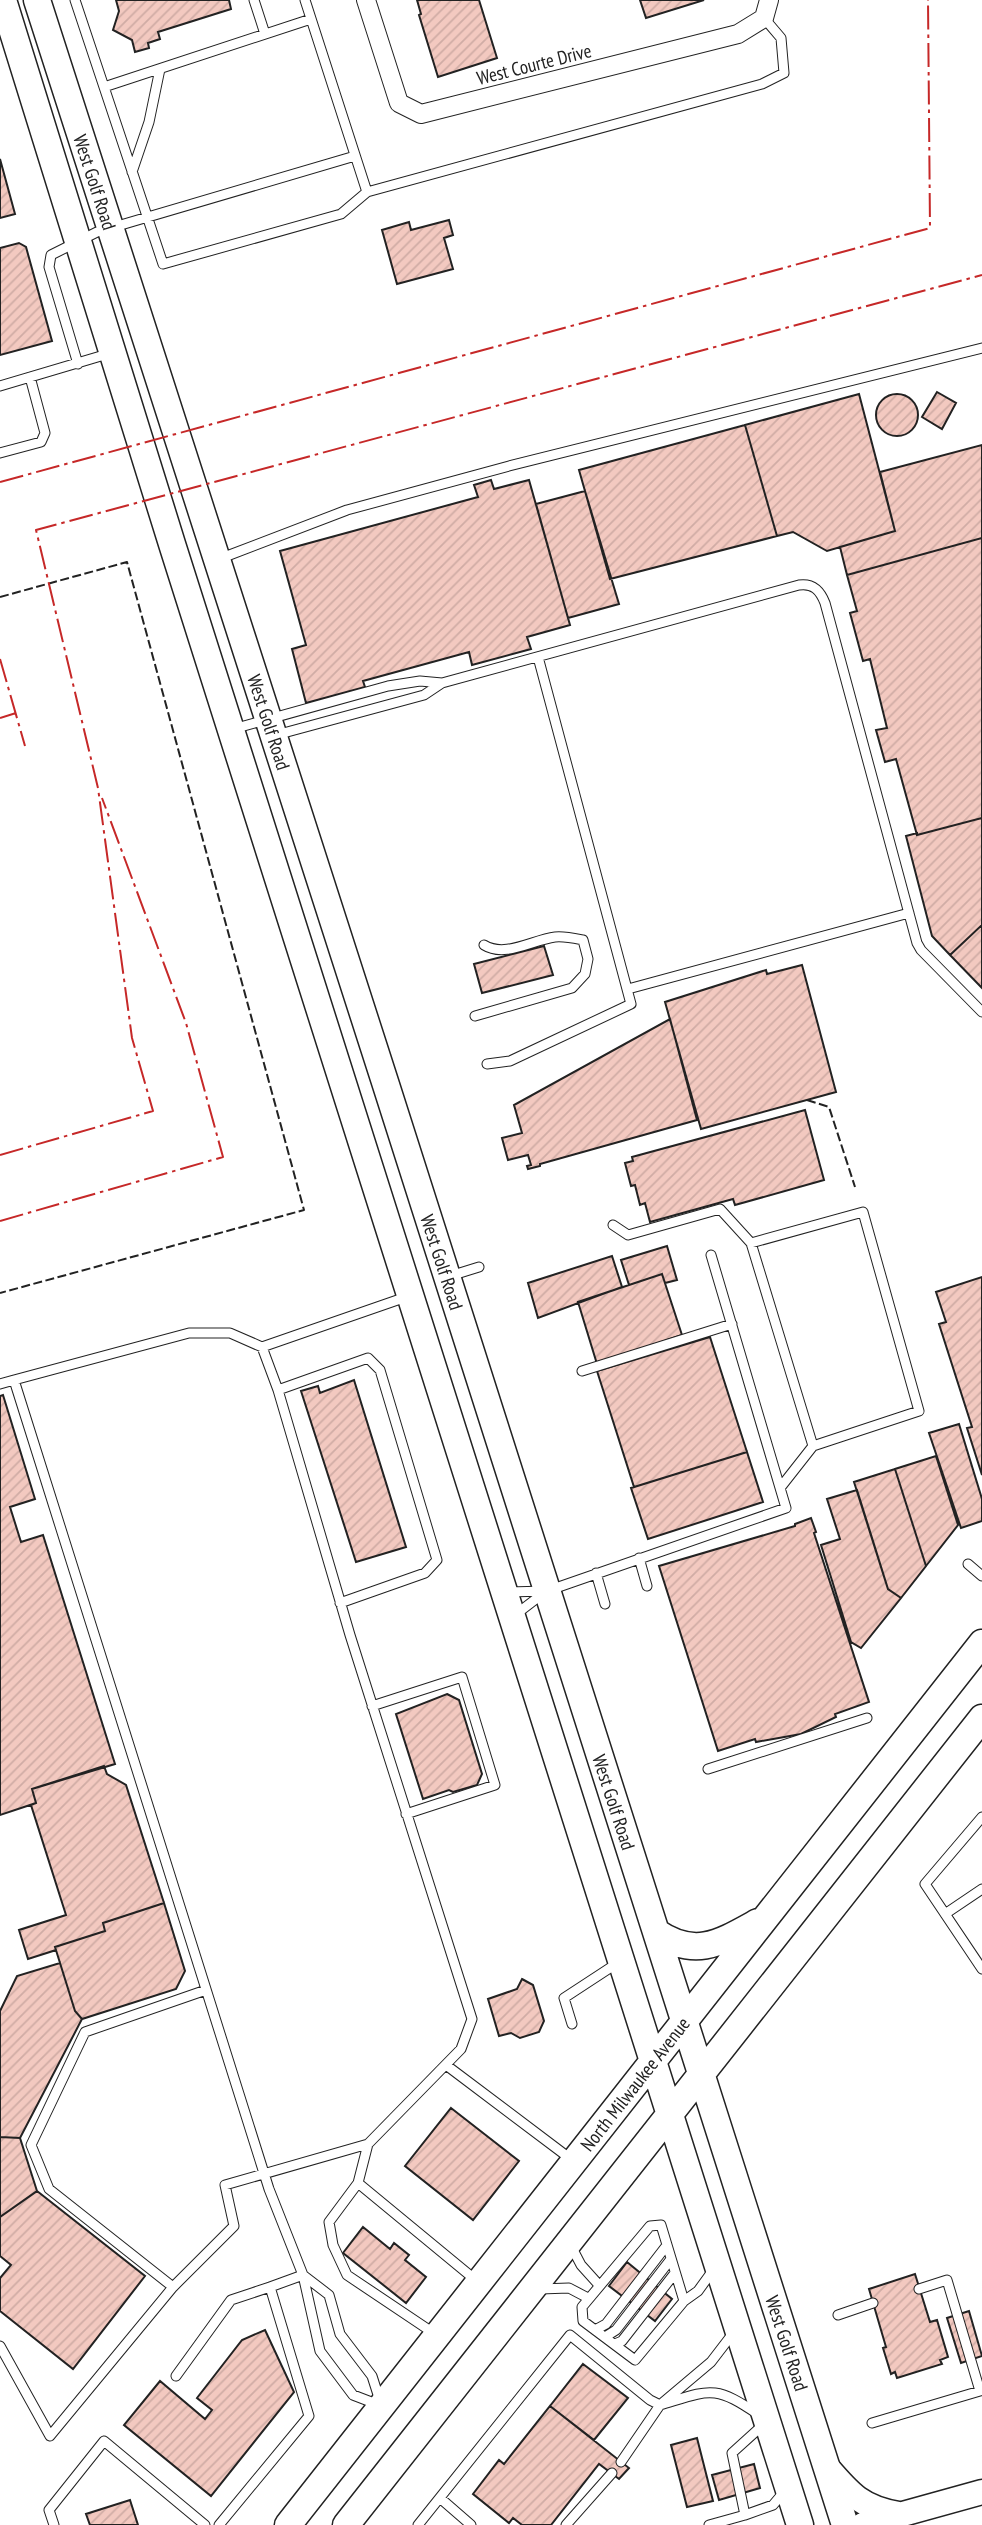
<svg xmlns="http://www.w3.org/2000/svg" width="982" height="2525" viewBox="0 0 982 2525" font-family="'PT Sans Narrow',sans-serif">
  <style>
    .building { fill: url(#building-hatch); stroke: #222; stroke-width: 2 }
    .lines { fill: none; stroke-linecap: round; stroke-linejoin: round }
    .service-casing { stroke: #222; stroke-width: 11 }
    .minor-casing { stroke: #222; stroke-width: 20 }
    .secondary-casing { stroke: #222; stroke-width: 27 }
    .primary-casing { stroke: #222; stroke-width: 29 }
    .service { stroke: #fff; stroke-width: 9 }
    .minor { stroke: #fff; stroke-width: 18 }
    .secondary { stroke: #fff; stroke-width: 24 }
    .primary { stroke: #fff; stroke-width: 26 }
    .fence { stroke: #222; stroke-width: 2; stroke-dasharray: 9 3.5; stroke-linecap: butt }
    .power { stroke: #c62828; stroke-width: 2; stroke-dasharray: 24 5 3.5 5; stroke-linecap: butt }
    .labels { text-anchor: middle; stroke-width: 5; stroke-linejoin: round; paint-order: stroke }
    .street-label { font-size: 19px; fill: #222; stroke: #fff }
  </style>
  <defs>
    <pattern id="building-hatch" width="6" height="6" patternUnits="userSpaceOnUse" patternTransform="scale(1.75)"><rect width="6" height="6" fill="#f3c9c0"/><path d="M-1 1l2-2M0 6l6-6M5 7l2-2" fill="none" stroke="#d0aca5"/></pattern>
  </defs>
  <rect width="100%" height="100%" fill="#fff"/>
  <path class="building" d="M116,0h113l2,9 -73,23 2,7 -12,4 1,5 -14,4 -3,-12 -19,-10 6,-19z
    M417,0h62l18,58 -59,19 -19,-62 2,-1z
    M640,0h64l-58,18z
    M0,159l15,55 -15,4z
    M449,220l4,15 -9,3 9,31 -56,15 -15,-54 27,-8 2,8z
    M19,243l7,4 26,94 -52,14v-107z
    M937,392l19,11 -14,26 -20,-12z
    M859,394l36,137 -68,20 -34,-19 -16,4 -32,-111z
    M876 415a21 21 0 1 1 42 0a21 21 0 1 1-42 0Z
    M745,425l32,111 -167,43 -31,-109z
    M982,445v93l-135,37 -7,-28 55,-16 -15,-59z
    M491,480l3,9 35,-9 41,145 -43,12 4,12 -59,16 -3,-13 -106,29 2,6 -59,16 -14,-54 14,-4 -26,-94 198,-54 -4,-12z
    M585,491l34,113 -51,14 -32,-114z
    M982,538v280l-65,17 -21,-76 -11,3 -9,-32 11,-2 -17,-69 -7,2 -13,-48 7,-2 -10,-36z
    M982,818v107l-32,30 -18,-19 -26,-100 11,-3v2z
    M982,925v63l-32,-33z
    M544,946l9,29 -71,18 -8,-29z
    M802,965l34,127 -135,37 -36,-127 101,-32 1,4z
    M670,1019l27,101 -157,44v2l-12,3 -1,-3 4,-1 -3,-10 -20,5 -6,-22 20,-5 -8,-28z
    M805,1110l19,70 -89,25 -2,-6 -83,23 -5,-19 -5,2 -5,-20 -4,1 -6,-23 8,-2 -1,-4z
    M667,1246l10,34 -12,3 -3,-9 -33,11 -8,-25z
    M612,1256l10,31 -84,31 -10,-35z
    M662,1274l20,61 -85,29 -19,-62z
    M982,1277v198l-15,-47 5,-1 -33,-103 7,-2 -10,-30z
    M710,1337l37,115 -113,35 -37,-116z
    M354,1380l52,167 -50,15 -55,-171 17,-5 2,7z
    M3,1395l32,104 -25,8 11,35 22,-7 72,229 -83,25 4,14 -36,12v-419z
    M959,1424l23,75v22l-21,7 -32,-95z
    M747,1452l16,50 -115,37 -17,-51z
    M936,1456l22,69 -32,41 -31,-97z
    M895,1469l31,97 -25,32 -13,-9 -34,-107z
    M857,1490l31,99 13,9 -40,50 -10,-6 -30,-97 19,-6 -13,-40z
    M811,1518l5,14 -2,1 55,169 -34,12 1,3 -35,17 -45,8 -1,-3 -37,12 -59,-185 136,-40v-2z
    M447,1694l12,6 23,74 -5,11 -24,7 -4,-2 -26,9 -27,-85z
    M104,1766l3,8 19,11 38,118 -61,20 2,8 -50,16 1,3 -28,9 -9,-29 47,-15 -35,-110 5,-2 -4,-14z
    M164,1903l21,68 -9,18 -94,30 -7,-8 -20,-64 50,-16 -2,-8z
    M60,1963l15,48 7,8 -62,119 -20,-1v-126l17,-35z
    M522,1979l11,6 11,36 -5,11 -19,6 -9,-5 -12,3 -11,-37 29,-10z
    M451,2108l68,53 -46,59 -68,-54z
    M0,2137l20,1 17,53 -37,26z
    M37,2191l108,85 -72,93 -73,-58v-33l11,-13 -11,-9v-39z
    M363,2227l27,22 4,-6 15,12 -4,5 21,17 -20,26 -63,-50z
    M627,2262l45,37 -17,22 -46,-35z
    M915,2274l15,48 7,-2 11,37 -8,3 2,4 -45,14 -2,-6 -4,2 -8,-26 3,-1 -17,-58z
    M969,2311l13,45 -21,7 -14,-45z
    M265,2330l29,62 -83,104 -87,-71 36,-44 45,38 7,-9 -15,-12 45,-58z
    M583,2364l45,34 -34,42 -44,-34z
    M550,2406l79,62 -10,11 -20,-15 -48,61h-29l-9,-7 -4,5 -36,-29 26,-34 5,4z
    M697,2438l16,63 -26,6 -16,-62z
    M754,2464l6,24 -41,12 -7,-25z
    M130,2500l8,25h-48l-4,-11z"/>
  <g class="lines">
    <g class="service-casing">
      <path id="service" d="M75,0l29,87 207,-68
        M254,0l11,34
        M305,0l62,192
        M104,87l59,177 178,-50 26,-22 395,-108 22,-11 -3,-35 -17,-20
        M132,172l17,-50 11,-53
        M78,364l-29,-97 2,-12 46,-23 258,-76
        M0,386l111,-33
        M0,453l41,-11 4,-9 -15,-56
        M219,559l128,-49 162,-44 473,-118
        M233,729l155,-43 32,-5 22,2
        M276,735l148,-40 18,-12 357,-98c14,-2 21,5 26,18l92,340 4,7 61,62
        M628,989l281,-76
        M475,1016l97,-28 13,-14 3,-15 -5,-19c-10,-2 -19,-4 -28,-3 -23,3 -50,21 -71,8
        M487,1064l23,-3 121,-57 -93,-347
        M613,1225l15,10 92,-26 31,34 62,203
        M751,1243l112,-31 56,199 -106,35 -33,42
        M450,1276l29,-9
        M582,1371l150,-47
        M0,1384l14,-4
        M278,1390l90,-32 12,12 57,190 -12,13 -85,30
        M639,1558l8,28
        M968,1564l14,12
        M596,1573l9,31
        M506,1592l41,-1 239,-83 -75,-253
        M515,1615l30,-23
        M372,1706l90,-29 33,108 -89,29
        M708,1769l159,-51
        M982,1817l-57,67 57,85
        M945,1914l37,-25
        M572,2024l-8,-26 55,-36
        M446,2065l126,95
        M368,2144l-10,39 -29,39 4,23 14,30 88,59
        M358,2183l120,99
        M661,2225l23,76 -49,59 -52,-39 -1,-14 68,-81z
        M570,2244l11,21 18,20
        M303,2275l26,20 11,39 32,42 8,25
        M173,2287l-124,-98 -18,-44 54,-113 121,-42
        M540,2289l29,-1 19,10
        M684,2301l14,-10 16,-22
        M838,2315l35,-12
        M595,2330l11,-6 61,-79
        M605,2337l11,-7 55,-71
        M615,2344l7,-3 53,-68
        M0,2346l50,90 123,-149 61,-61 -9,-41 143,-41 93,-95 11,-30 -122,-384 -72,-245 -16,-43
        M176,2376l55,-76 39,-13
        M379,2405l-26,-10 -33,-44 -17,-76 -34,-86 -255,-809 175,-47h41l32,14 147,-51
        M872,2423l108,-32 -33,-111 -28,9
        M764,2424l-32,29 13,62 28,-10 11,-13
        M621,2462l39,-57 51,-43 23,-30
        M440,2498l31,27
        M54,2525l-5,-15 55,-69 101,84
        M219,2525l90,-109 -39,-129 33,-12
        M418,2525l152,-190 80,65 10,5c50,-15 54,-21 99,10
        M566,2525l46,-52
        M709,2525l36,-10"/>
    </g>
    <g class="minor-casing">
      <path id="minor" d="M366,0l33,103 22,11 317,-80 26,-16 5,-18"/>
    </g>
    <g class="secondary-casing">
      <path id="secondary" d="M827,2467c23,27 35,41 72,47
        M863,2525l119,-33"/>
    </g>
    <g class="primary-casing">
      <path id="primary" d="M3,0l169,544 628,1981
        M37,0l349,1085 459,1440
        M656,1932c39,27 64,11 102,-10
        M288,2525l694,-882
        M346,2525l636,-807"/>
    </g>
    <use href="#service" class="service"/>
    <use href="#minor" class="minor"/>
    <use href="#secondary" class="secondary"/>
    <use href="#primary" class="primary"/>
    <path class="fence" d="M0,597l127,-35 177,648 -304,83
      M807,1100l22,7 26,80"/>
    <path class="power" d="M0,482l930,-254 -2,-228
      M0,659l25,87
      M0,718l16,-5
      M0,1155l153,-44 -21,-73 -34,-250 -62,-258 946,-255
      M0,1221l223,-64 -37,-134 -84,-225"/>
  </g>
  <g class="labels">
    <g class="street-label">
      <text transform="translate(534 64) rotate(-14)" y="7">West Courte Drive</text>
      <text transform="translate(95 182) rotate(72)" y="7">West Golf Road</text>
      <text transform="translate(269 722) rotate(72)" y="7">West Golf Road</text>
      <text transform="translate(442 1262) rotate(72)" y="7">West Golf Road</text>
      <text transform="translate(614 1802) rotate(72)" y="7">West Golf Road</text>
      <text transform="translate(635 2084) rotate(-52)" y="7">North Milwaukee Avenue</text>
      <text transform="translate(787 2343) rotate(72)" y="7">West Golf Road</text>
    </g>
  </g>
</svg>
